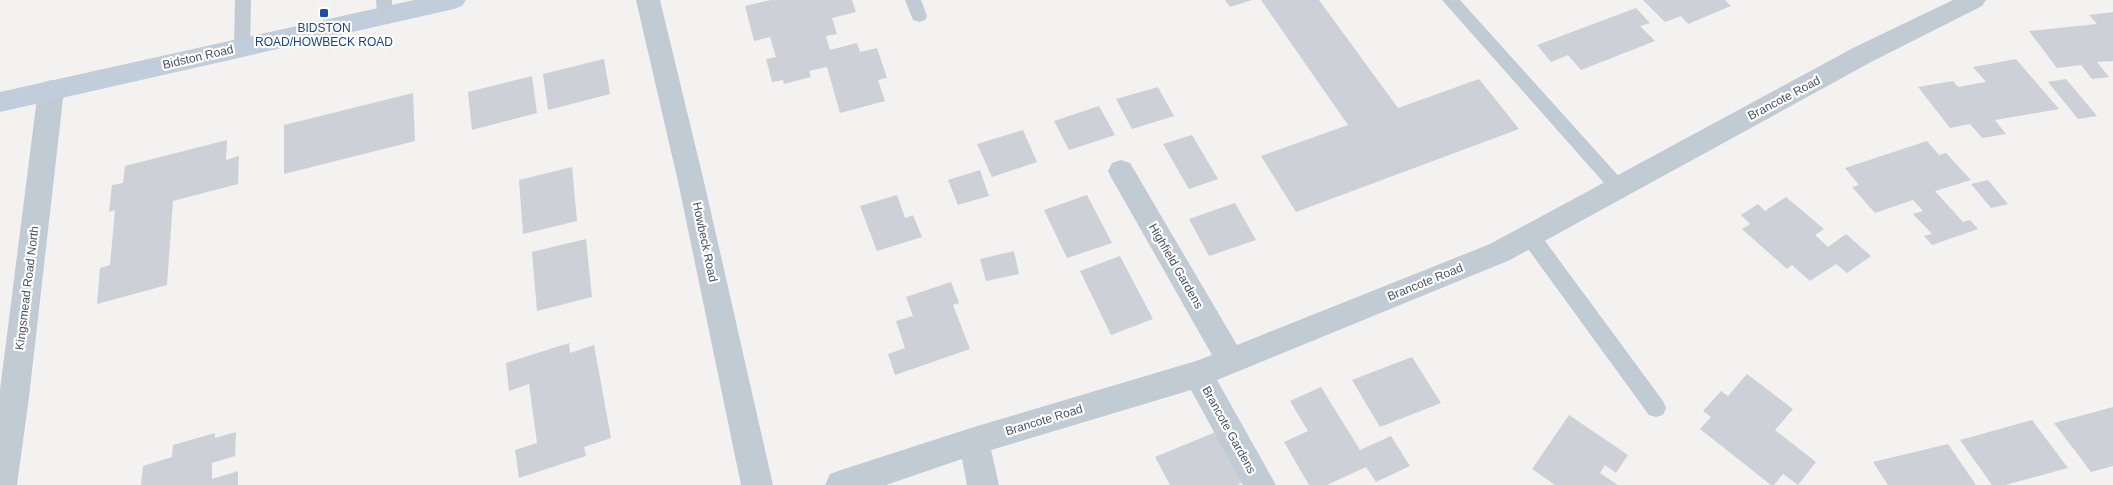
<svg xmlns="http://www.w3.org/2000/svg" width="2113" height="485" viewBox="0 0 2113 485" font-family="Helvetica,sans-serif">
  <style>
    .building { fill: #cdd0d6 }
    .lines { fill: none; stroke-linecap: round; stroke-linejoin: round }
    .lane { fill: #c1cbd4; fill-rule: evenodd }
    .street { fill: #c1cbd4; fill-rule: evenodd }
    .secondary { fill: #c2cddc; fill-rule: evenodd }
    .transit-dot { fill: #1a4fb4; stroke: #fff; stroke-width: 2 }
    .labels { text-anchor: middle; stroke-width: 4.5; stroke-linejoin: round; paint-order: stroke }
    .transit-label { font-size: 12px; fill: #164399; stroke: #fff }
    .street-label { font-size: 12px; fill: #475361; stroke: #fff }
  </style>
  <rect width="100%" height="100%" fill="#f4f1f1"/>
  <path class="building" d="M771,0h81l4,12 -24,6 5,16 -11,2 4,14 27,-7 3,9 17,-4 10,30 -9,2 7,21 -45,12 -13,-46 -18,4 2,6 -27,7 -1,-4 -11,2 -6,-23 10,-2 -6,-20 -16,4 -9,-35z
    M1225,0h27l-22,7z
    M1261,0h58l79,108 81,-29 40,50 -223,83 -35,-56 87,-31z
    M1643,0h82l6,6 -43,18 -7,-8 -16,6z
    M1636,8l14,15 -10,3 15,15 -74,29 -13,-15 -17,7 -14,-17z
    M2113,12v49l-16,1 12,15 -17,2 -11,-14 -24,3 -28,-37 68,-7 -8,-9z
    M604,59l6,35 -62,16 -5,-36z
    M2016,59l43,50 -64,11 11,14 -24,4 -12,-14 -20,4 -32,-41 35,-6 5,6 28,-5 -13,-15z
    M532,76l5,37 -65,17 -4,-38z
    M2066,79l31,37 -19,3 -30,-37z
    M1158,87l16,29 -42,13 -16,-30z
    M413,93l2,48 -131,33v-49z
    M1099,106l16,29 -46,15 -15,-29z
    M1023,130l14,32 -45,15 -15,-33z
    M1192,135l26,44 -29,10 -26,-45z
    M227,140l-1,20 13,-4 -1,28 -65,17 -6,84 -70,19 3,-36 10,-3 5,-55 -6,2 3,-27 11,-2 2,-17z
    M1927,141l12,14 7,-2 25,27 -36,11 28,31 7,-2 8,9 -46,16 -8,-9 8,-2 -19,-20 10,-3 -10,-11 -38,13 -23,-26 7,-2 -14,-17z
    M572,167l5,54 -54,13 -4,-54z
    M980,170l9,26 -31,9 -10,-25z
    M1988,180l20,24 -17,4 -20,-24z
    M897,195l8,23 8,-3 9,22 -45,14 -17,-45z
    M1087,195l25,48 -45,15 -23,-48z
    M1786,197l38,32 -9,6 13,12 18,-13 25,22 -24,17 -11,-9 -26,17 -18,-16 -5,4 -45,-40 8,-5 -9,-9 17,-11 7,7z
    M1235,203l21,37 -47,16 -20,-37z
    M586,239l6,58 -55,14 -5,-59z
    M1014,251l5,23 -33,7 -6,-22z
    M1120,256l33,63 -42,16 -31,-64z
    M951,282l8,21 -6,2 17,44 -75,26 -7,-21 17,-6 -9,-27 17,-5 -7,-19z
    M569,343l1,10 24,-8 17,93 -27,9 2,9 -67,22 -4,-28 22,-7 -8,-59 -20,7 -3,-28z
    M1412,357l29,46 -61,24 -28,-47z
    M1747,374l46,35 -18,21 41,32 -18,23 -15,-11 -9,11h-3l-71,-56 11,-12 -8,-6 18,-20 7,5z
    M1321,387l39,63 31,-14 19,30 -34,16 -10,-15 -39,18h-18l-25,-43 24,-11 -18,-30z
    M2113,407v59l-22,6 -37,-49z
    M1569,415l59,40 -12,18 -11,-8 -5,8 18,12h-63l-23,-16z
    M2032,420l36,48 -63,17h-13l-32,-45z
    M1218,431l27,50 -8,4h-67l-15,-28z
    M236,432l-1,24 -23,7v16l26,-8v14h-97l2,-19 29,-9 1,-12 42,-12v5z
    M1948,444l28,41h-88l-15,-23z"/>
  <g class="lines">
    <path class="lane" d="M235,0h16l-1,47 -2,4 -6,2 -6,-2 -2,-4z
      M376,0h16l1,15 -2,4 -6,2 -6,-2 -2,-4z
      M905,0h16l6,16 -2,4 -6,2 -6,-2z
      M1442,0h18l164,182 3,5 -3,5 -6,2 -6,-2z
      M1530,228l7,2 126,171 3,7 -3,7 -7,2 -7,-2 -126,-173 -2,-6 2,-6z"/>
    <path class="street" d="M636,0h24l45,186 68,299h-32l-62,-299z
      M1953,0h33l-4,6 -109,55 -363,199 -293,120 59,105h-33l-52,-95 -200,60 8,35h-32l-5,-26 -76,26h-61l5,-11 11,-4 133,-43 222,-66 16,-6 -100,-176 -4,-8 4,-8 9,-3 9,3 107,182 253,-101 365,-197z
      M51,80l9,3 4,7 -35,307 -12,88h-17v-95l38,-300 4,-7z"/>
    <path class="secondary" d="M414,0h52l-4,6 -8,3 -454,103v-20z"/>
  </g>
  <rect class="transit-dot" x="319" y="8" width="10" height="10" rx="2.5"/>
  <g class="labels">
    <g class="transit-label">
      <text x="324" y="32">BIDSTON<tspan x="324" dy="14">ROAD/HOWBECK ROAD</tspan></text>
    </g>
    <g class="street-label">
      <text transform="translate(198 57) rotate(-13)" y="4">Bidston Road</text>
      <text transform="translate(1784 98) rotate(-28)" y="4">Brancote Road</text>
      <text transform="translate(705 242) rotate(78)" y="4">Howbeck Road</text>
      <text transform="translate(1176 266) rotate(60)" y="4">Highfield Gardens</text>
      <text transform="translate(1425 282) rotate(-22)" y="4">Brancote Road</text>
      <text transform="translate(27 288) rotate(-83)" y="4">Kingsmead Road North</text>
      <text transform="translate(1044 420) rotate(-17)" y="4">Brancote Road</text>
      <text transform="translate(1229 430) rotate(61)" y="4">Brancote Gardens</text>
    </g>
  </g>
</svg>
